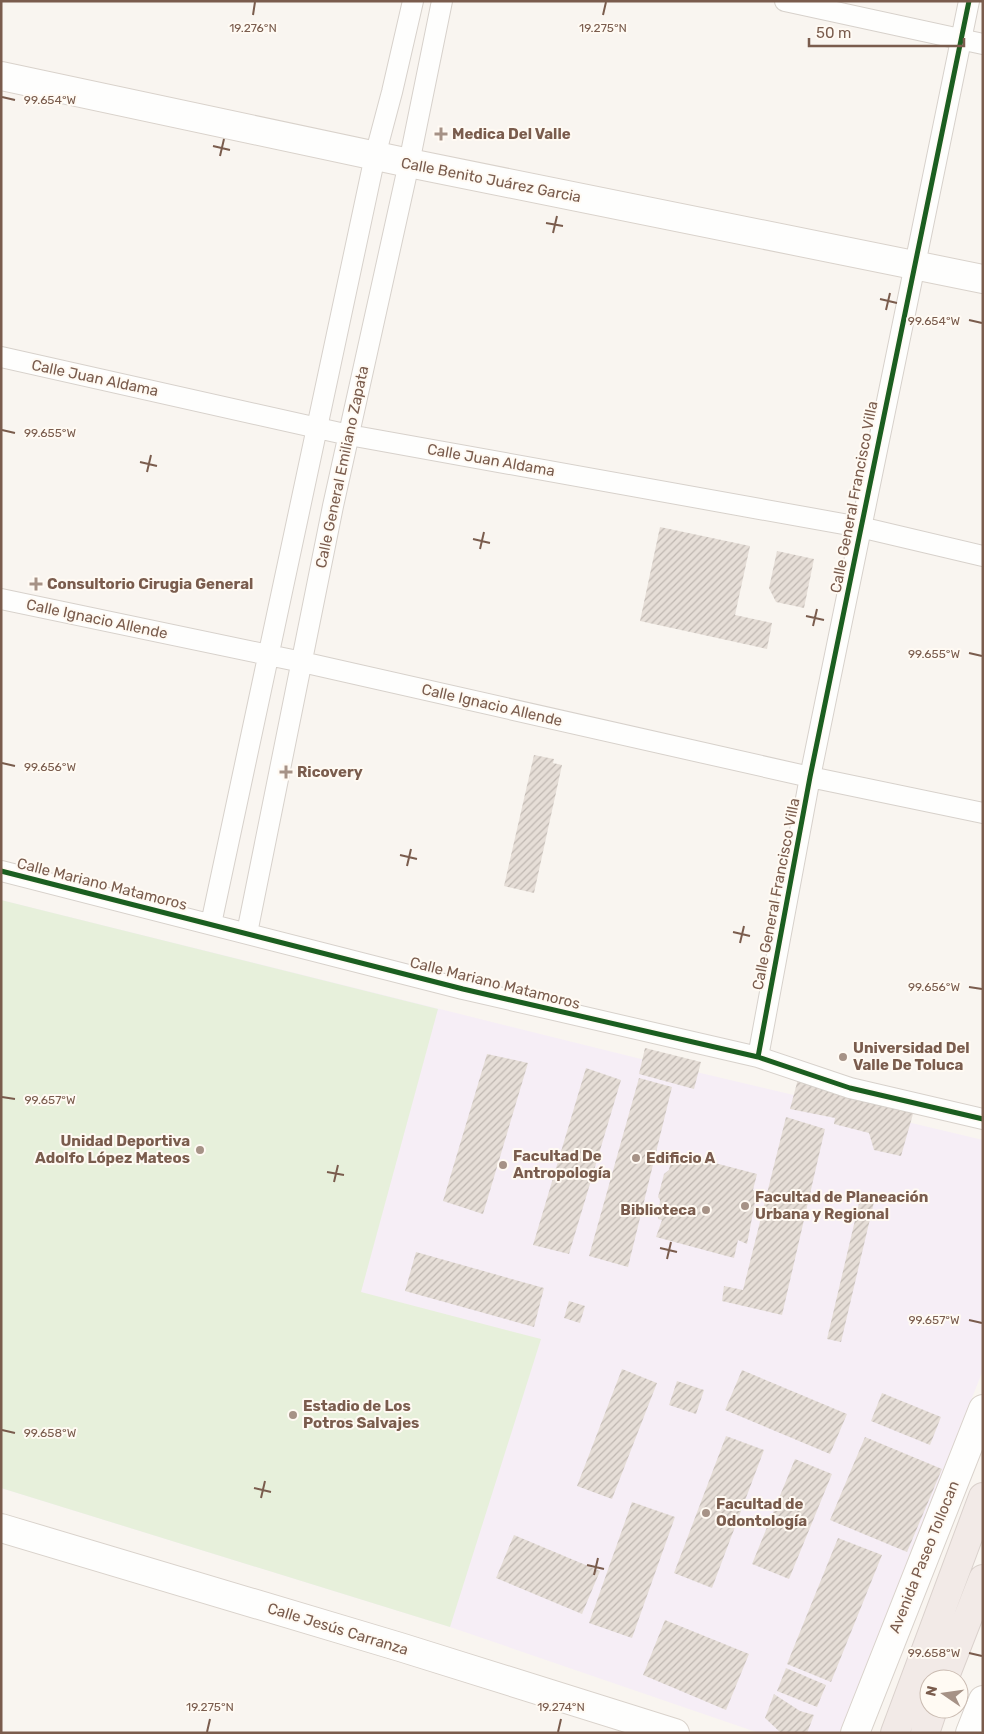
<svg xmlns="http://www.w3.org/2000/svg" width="984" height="1734" viewBox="0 0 984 1734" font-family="Rubik,sans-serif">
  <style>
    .education { fill: #f6eef6 }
    .green { fill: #e7f0db }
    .building { fill: url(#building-hatch) }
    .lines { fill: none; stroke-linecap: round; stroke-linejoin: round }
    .street-casing { stroke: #d7d1cb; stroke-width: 22 }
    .secondary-casing { stroke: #d9d2cb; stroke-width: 30 }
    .highway-casing { stroke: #dad1cc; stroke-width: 30 }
    .street { stroke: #fefefd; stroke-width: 20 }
    .secondary { stroke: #fefefd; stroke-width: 28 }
    .highway { stroke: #f2eae7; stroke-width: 28 }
    .cycleway-casing { stroke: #fffaf3; stroke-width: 8 }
    .cycleway { stroke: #1b5e20; stroke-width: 5 }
    .ticks { fill: none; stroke: #7a5c4d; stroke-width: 2 }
    .poi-dot { fill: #a69286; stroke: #fffaf3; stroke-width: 2 }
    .labels { text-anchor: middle; stroke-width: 4; stroke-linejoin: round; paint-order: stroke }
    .poi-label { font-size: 15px; font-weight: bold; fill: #7a5c4d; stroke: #fffaf3; text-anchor: start }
    .street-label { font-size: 15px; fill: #7a5c4d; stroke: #fffaf3 }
    .ticks-label { font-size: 12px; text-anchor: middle; fill: #7a5c4d; stroke: #fffaf3; stroke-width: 4; stroke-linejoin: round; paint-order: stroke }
  </style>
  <defs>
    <pattern id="building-hatch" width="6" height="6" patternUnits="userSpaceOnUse" patternTransform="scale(1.25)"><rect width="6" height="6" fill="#e6ded7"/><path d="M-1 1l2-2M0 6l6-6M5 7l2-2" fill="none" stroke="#bfb7b1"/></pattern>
  </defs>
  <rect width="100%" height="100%" fill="#f9f5f0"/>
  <path class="education" d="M1,900l636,158 346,82v230l-143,363h-81l-309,-106 -449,-139z"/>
  <path class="green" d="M1,900l437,109 -77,283 180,47 -91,288 -449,-139z"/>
  <path class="building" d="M660,527l90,19 -15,69 37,8 -5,26 -127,-28z
    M777,551l37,8 -10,49 -28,-6 -7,-14z
    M534,755l20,4 -1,4 9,2 -28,128 -30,-7z
    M645,1048l56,14 -7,27 -55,-15z
    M487,1054l41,9 -45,151 -40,-13z
    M586,1068l35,12 -52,174 -36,-9z
    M639,1078l33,9 -44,180 -39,-11z
    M798,1079l117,28 -14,49 -27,-6 -5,-17 -35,-9 1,-6 -45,-9z
    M786,1117l39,12 -43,186 -60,-14 2,-15 19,4z
    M673,1152l84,22 -4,16 4,2 -10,52 -9,-4 -4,18 -78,-21 6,-17 -4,-1 2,-19 -2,-3 6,-23 5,-4z
    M860,1199l14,3 -33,140 -14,-3z
    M416,1252l128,36 -10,39 -129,-36z
    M569,1301l16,5 -5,17 -16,-5z
    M622,1369l35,14 -45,116 -35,-13z
    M742,1370l105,44 -17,40 -105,-44z
    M677,1381l27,9 -8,24 -27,-9z
    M882,1393l59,24 -11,28 -59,-24z
    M726,1436l38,14 -52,138 -38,-15z
    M865,1437l77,32 -35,83 -77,-32z
    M795,1459l37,15 -43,105 -37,-15z
    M632,1502l43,15 -43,121 -43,-15z
    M514,1535l86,36 -18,43 -86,-36z
    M838,1538l44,17 -51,127 -44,-18z
    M665,1620l84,34 -23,56 -83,-35z
    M786,1668l40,17 -9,22 -40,-16z
    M774,1694l26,17 14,4 -7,18h-26l-16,-15z"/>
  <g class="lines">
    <g class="street-casing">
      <path id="street" d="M785,1l198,43
        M1,357l348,78 511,92 123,29
        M1,599l301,63 508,115 173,36
        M1,871l462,118 295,68 92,31 133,31
        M211,924l164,-768 17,-64 21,-91
        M247,933l86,-427 76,-343 33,-162
        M758,1057l52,-280 159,-776"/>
    </g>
    <g class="secondary-casing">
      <path id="secondary" d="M1,76l408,87 574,116
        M1,1528l399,119 275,86
        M855,1733l128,-324
        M970,1733l13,-33"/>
    </g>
    <g class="highway-casing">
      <path id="highway" d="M944,1679l39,-100
        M895,1733l88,-236
        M925,1733l8,-24"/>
    </g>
    <use href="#street" class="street"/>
    <use href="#secondary" class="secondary"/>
    <use href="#highway" class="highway"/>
    <g class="cycleway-casing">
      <path id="cycleway" d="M1,871l462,118 295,68 92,31 133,31
        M758,1057l52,-280 159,-776"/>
    </g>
    <use href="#cycleway" class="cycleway"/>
  </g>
  <path class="ticks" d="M253,15l2,-13M603,15l3,-13M2,97l13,3M213,146l17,4M220,156l4,-17M546,223l17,3M553,233l4,-17M880,299l17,4M886,310l4,-17M969,320l13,3M2,430l13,3M140,462l17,4M147,472l4,-17M473,539l17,4M480,549l4,-17M806,616l18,4M813,626l4,-17M969,653l13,3M2,763l13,3M400,855l17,4M407,866l4,-17M733,932l17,4M740,943l4,-17M969,987l13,2M2,1097l13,2M327,1172l17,3M334,1182l4,-17M660,1248l17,4M667,1259l4,-17M969,1320l13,3M2,1430l13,3M254,1488l17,4M261,1498l4,-17M587,1565l17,4M594,1575l4,-17M969,1653l13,3M207,1732l3,-13M558,1732l3,-13"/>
  <g class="poi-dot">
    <path d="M438.5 126.5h5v5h5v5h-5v5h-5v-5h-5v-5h5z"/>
    <path d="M33.5 576.5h5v5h5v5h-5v5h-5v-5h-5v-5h5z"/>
    <path d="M283.5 764.5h5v5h5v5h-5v5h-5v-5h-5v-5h5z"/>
    <circle cx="843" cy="1057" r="5"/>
    <circle cx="200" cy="1150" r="5"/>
    <circle cx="636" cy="1158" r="5"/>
    <circle cx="503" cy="1165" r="5"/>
    <circle cx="745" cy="1206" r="5"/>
    <circle cx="706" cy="1210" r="5"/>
    <circle cx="293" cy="1415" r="5"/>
    <circle cx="706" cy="1513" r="5"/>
  </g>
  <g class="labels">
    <g class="poi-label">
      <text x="452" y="139">Medica Del Valle</text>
      <text x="47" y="589">Consultorio Cirugia General</text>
      <text x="297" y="777">Ricovery</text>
      <text x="853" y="1053">Universidad Del<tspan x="853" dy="17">Valle De Toluca</tspan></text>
      <text x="190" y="1146" text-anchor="end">Unidad Deportiva<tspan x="190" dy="17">Adolfo López Mateos</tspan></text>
      <text x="513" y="1161">Facultad De<tspan x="513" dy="17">Antropología</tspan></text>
      <text x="646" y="1163">Edificio A</text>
      <text x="755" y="1202">Facultad de Planeación<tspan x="755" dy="17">Urbana y Regional</tspan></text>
      <text x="696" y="1215" text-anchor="end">Biblioteca</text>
      <text x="303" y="1411">Estadio de Los<tspan x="303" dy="17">Potros Salvajes</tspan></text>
      <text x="716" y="1509">Facultad de<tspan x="716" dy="17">Odontología</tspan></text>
    </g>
    <g class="street-label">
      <text transform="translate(491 180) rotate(11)" y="5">Calle Benito Juárez Garcia</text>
      <text transform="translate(95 378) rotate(12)" y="5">Calle Juan Aldama</text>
      <text transform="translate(491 460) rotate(10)" y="5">Calle Juan Aldama</text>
      <text transform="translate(342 467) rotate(-78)" y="5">Calle General Emiliano Zapata</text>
      <text transform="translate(854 497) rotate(-79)" y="5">Calle General Francisco Villa</text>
      <text transform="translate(97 619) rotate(12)" y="5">Calle Ignacio Allende</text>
      <text transform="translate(492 705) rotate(13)" y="5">Calle Ignacio Allende</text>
      <text transform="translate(102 884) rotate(14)" y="5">Calle Mariano Matamoros</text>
      <text transform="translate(776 894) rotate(-79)" y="5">Calle General Francisco Villa</text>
      <text transform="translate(495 983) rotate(14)" y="5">Calle Mariano Matamoros</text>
      <text transform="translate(924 1557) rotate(-68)" y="5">Avenida Paseo Tollocan</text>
      <text transform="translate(338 1629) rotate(17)" y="5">Calle Jesús Carranza</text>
    </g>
  </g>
  <g class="ticks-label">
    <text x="253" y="32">19.276°N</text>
    <text x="603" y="32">19.275°N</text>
    <text x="50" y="104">99.654°W</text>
    <text x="934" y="325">99.654°W</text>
    <text x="50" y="437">99.655°W</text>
    <text x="934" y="658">99.655°W</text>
    <text x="50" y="771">99.656°W</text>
    <text x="934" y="991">99.656°W</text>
    <text x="50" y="1104">99.657°W</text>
    <text x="934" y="1324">99.657°W</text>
    <text x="50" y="1437">99.658°W</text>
    <text x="934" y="1657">99.658°W</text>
    <text x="210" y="1711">19.275°N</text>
    <text x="561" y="1711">19.274°N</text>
  </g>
  <rect width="984" height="1734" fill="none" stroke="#7a5c4d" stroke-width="5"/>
  <g transform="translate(944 1694) rotate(283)"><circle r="24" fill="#fffaf3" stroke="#cabbb1"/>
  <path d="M0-4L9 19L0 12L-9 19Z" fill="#a69286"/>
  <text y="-8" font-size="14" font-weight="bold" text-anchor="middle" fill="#7a5c4d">N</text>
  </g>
  <path d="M809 38v8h155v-8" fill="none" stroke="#7a5c4d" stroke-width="2.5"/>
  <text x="816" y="38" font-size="15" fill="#7a5c4d" stroke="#fffaf3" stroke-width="4" paint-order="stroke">50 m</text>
</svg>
